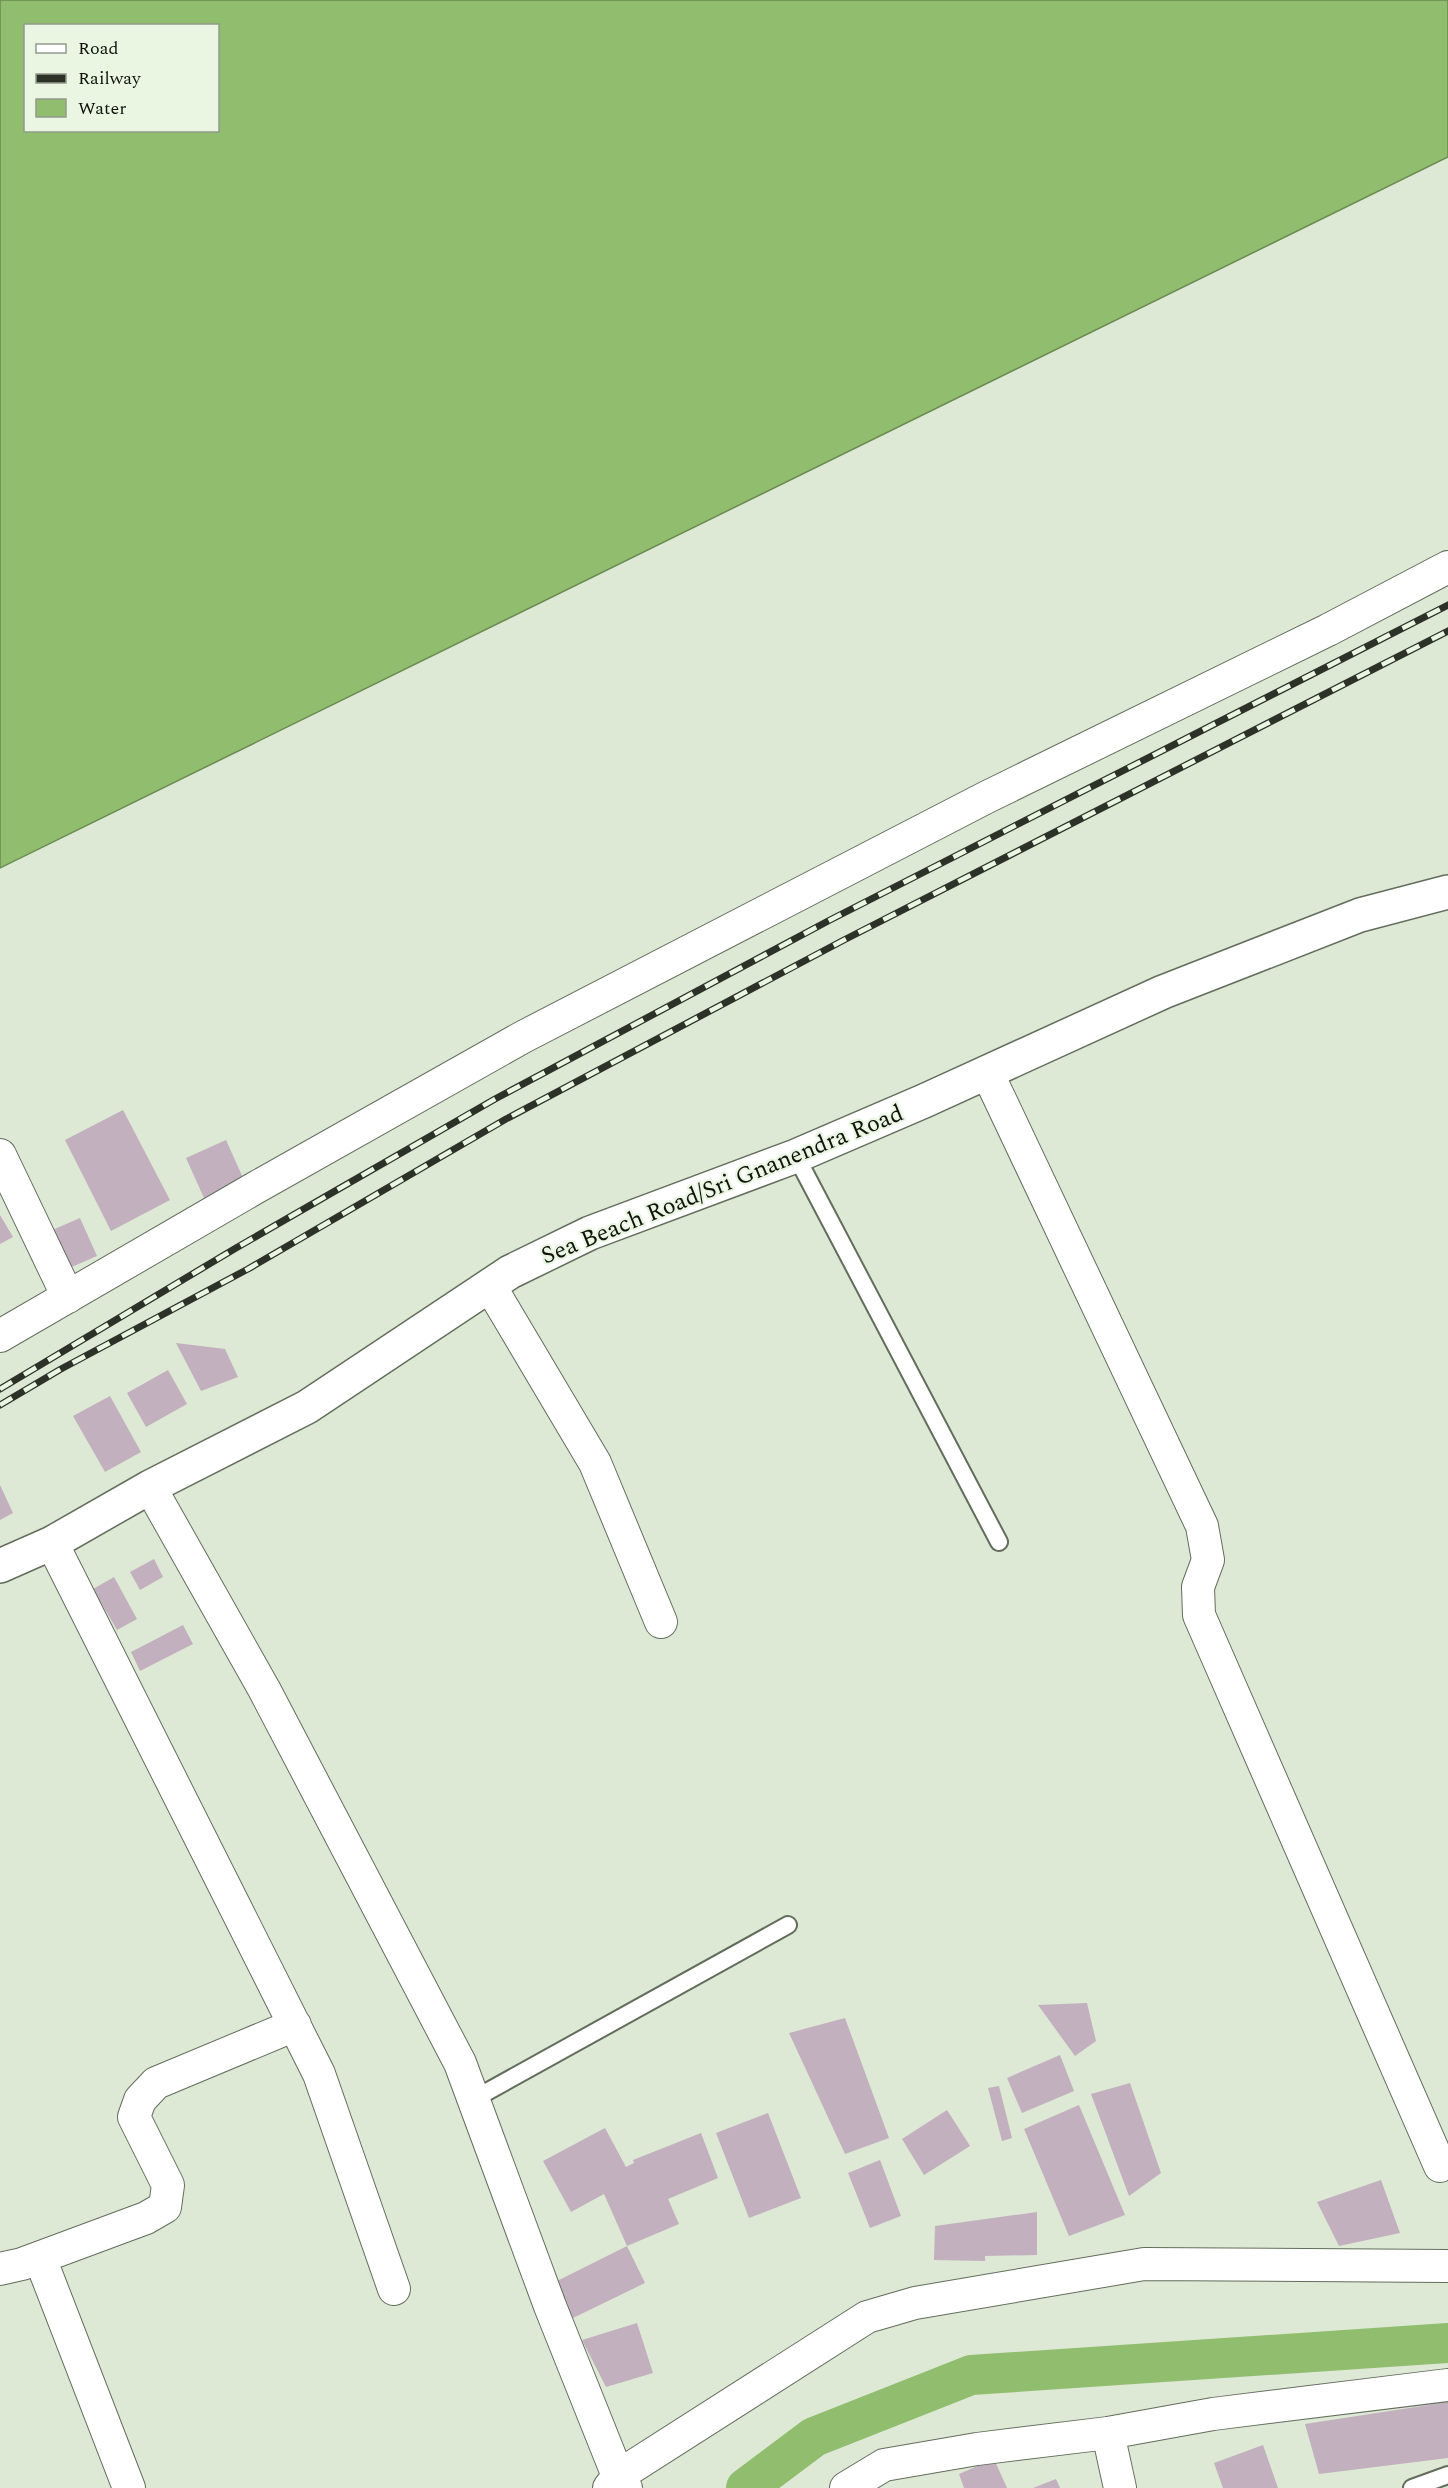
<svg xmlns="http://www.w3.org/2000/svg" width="1448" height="2488" viewBox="0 0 1448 2488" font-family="Spectral,serif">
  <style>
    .water { fill: #91bd6f; stroke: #6a8a51; stroke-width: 1.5; fill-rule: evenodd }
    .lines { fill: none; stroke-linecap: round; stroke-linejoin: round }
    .canal { stroke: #91bd6f; stroke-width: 40 }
    .building { fill: #c2b0be }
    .service-casing { stroke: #636d5c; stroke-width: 20 }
    .minor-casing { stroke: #636d5c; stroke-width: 34 }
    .tertiary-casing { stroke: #636d5c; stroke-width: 36 }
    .service { stroke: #fff; stroke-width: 16 }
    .minor { stroke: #fff; stroke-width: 32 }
    .tertiary { stroke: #fff; stroke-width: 33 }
    .rail-casing { stroke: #2d3229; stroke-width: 7 }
    .rail { stroke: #eaf6e2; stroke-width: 4.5; stroke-dasharray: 14; stroke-linecap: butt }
    .labels { text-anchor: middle; stroke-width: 4.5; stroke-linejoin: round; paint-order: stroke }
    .street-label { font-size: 24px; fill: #0f130c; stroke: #eaf6e2 }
  </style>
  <rect width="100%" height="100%" fill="#dde9d5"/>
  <path class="water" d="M0,0h1448v157l-1448,711zM26,26h192v104h-192z"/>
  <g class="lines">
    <path class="canal" d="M746,2488l68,-51 157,-62 477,-32"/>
  </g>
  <path class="building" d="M123,1110l47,90 -59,31 -46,-91z
    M226,1140l18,40 -40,18 -18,-40z
    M0,1215l13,22 -13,7z
    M80,1218l17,38 -30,13 -17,-38z
    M176,1343l49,6 13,28 -37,14z
    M168,1370l19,34 -41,23 -19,-34z
    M110,1396l31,56 -36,20 -32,-56z
    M0,1485l13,28 -13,7z
    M154,1559l9,18 -23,13 -10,-18z
    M114,1577l23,42 -20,11 -24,-41z
    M183,1625l10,19 -53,27 -9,-19z
    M1087,2003l9,38 -21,15 -37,-51z
    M845,2018l44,120 -44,16 -56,-121z
    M1060,2055l14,36 -52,22 -15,-35z
    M1130,2083l31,90 -32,23 -38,-102z
    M999,2086l13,52 -10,3 -14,-53z
    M1079,2105l46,110 -56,21 -45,-107z
    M947,2110l23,36 -46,29 -22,-36z
    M768,2113l33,85 -52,20 -33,-85z
    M605,2128l21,39 8,-4 -1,-3 68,-27 17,45 -50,21 11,25 -52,22 -23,-52 -33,18 -28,-51z
    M880,2160l21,56 -31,12 -22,-55z
    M1381,2180l19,53 -61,13 -22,-44z
    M1037,2212v43l-52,1v5l-51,-1 1,-34z
    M627,2246l18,37 -72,35 -18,-36z
    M637,2323l16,50 -47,14 -24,-47z
    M1448,2402v56l-129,16 -14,-50z
    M1263,2445l15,43h-55l-9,-25z
    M994,2459l13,29h-43l-5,-14z
    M1056,2479l4,9h-27z"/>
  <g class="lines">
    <g class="service-casing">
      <path id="service" d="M796,1156l203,386
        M474,2099l314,-174
        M1412,2488l36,-13"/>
    </g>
    <g class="minor-casing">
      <path id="minor" d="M987,1072l215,454 6,34 -10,27 1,28 241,551
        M0,1155l68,142
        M490,1286l105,177 66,159
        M0,1336l255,-148 268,-151 464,-240 341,-167 120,-63
        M150,1487l114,202 196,374 90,243 68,170 8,12
        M52,1543l267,531 75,215
        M40,2258l89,230
        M0,2269l22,-5 124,-46 19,-11 3,-22 -34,-68 6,-17 16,-17 139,-58
        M1108,2433l12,55
        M609,2488l9,-12 249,-159 48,-14 229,-39 304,2
        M846,2488l38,-23 93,-16 131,-16 105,-19 235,-29"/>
    </g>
    <g class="tertiary-casing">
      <path id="tertiary" d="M0,1566l52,-23 98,-56 157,-80 203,-135 80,-39 206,-77 128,-55 239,-109 197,-77 88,-23"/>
    </g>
    <use href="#service" class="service"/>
    <use href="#minor" class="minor"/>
    <use href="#tertiary" class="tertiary"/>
    <g class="rail-casing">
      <path id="rail" d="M0,1389l236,-141 259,-149 335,-179 618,-315
        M0,1405l61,-36 187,-100 258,-150 336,-178 606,-310"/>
    </g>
    <use href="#rail" class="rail"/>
  </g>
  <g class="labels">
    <g class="street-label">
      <text transform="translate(722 1184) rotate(-22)" y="8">Sea Beach Road/Sri Gnanendra Road</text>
    </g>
  </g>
  <rect x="24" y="24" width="195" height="108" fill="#eaf6e2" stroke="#929b8c" stroke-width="1.5"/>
  <rect x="36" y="44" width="30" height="9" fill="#ffffff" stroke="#929b8c" stroke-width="1.5"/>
  <text x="78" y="54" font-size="18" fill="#0f130c">Road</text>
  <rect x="36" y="74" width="30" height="9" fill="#2d3229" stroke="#929b8c" stroke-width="1.5"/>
  <text x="78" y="84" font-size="18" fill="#0f130c">Railway</text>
  <rect x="36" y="99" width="30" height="18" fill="#91bd6f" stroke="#929b8c" stroke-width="1.5"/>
  <text x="78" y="114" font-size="18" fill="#0f130c">Water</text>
</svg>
